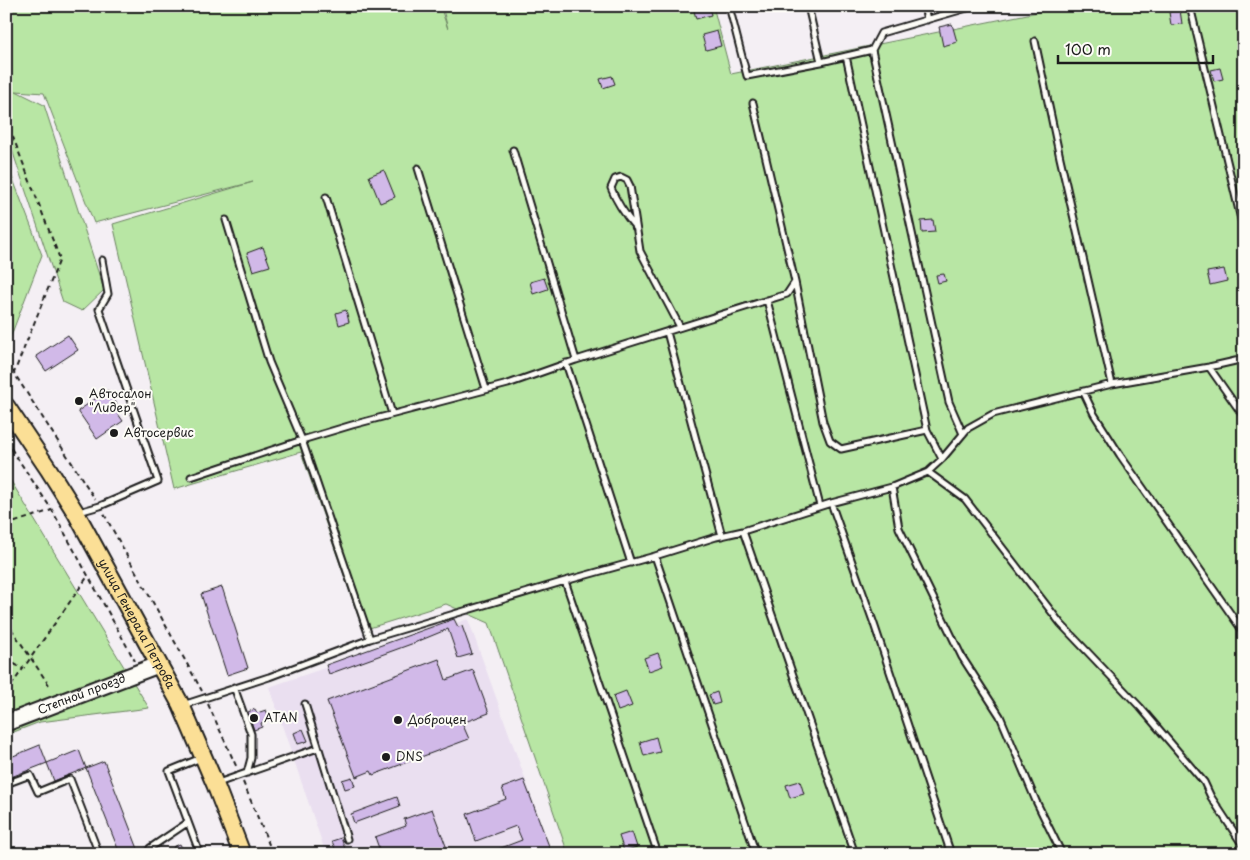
<svg xmlns="http://www.w3.org/2000/svg" width="1250" height="860" viewBox="0 0 1250 860" font-family="'Playpen Sans',sans-serif">
  <style>
    .built { fill: #eadff0 }
    .green { fill: #b8e6a4; stroke: #6a8160 }
    .building { fill: #d1b9e8; stroke: #1c1c1c }
    .lines { fill: none; stroke-linecap: round; stroke-linejoin: round }
    .lane-casing { stroke: #1c1c1c; stroke-width: 9 }
    .secondary-casing { stroke: #1c1c1c; stroke-width: 19 }
    .primary-casing { stroke: #1c1c1c; stroke-width: 20 }
    .path { stroke: #1c1c1c; stroke-width: 2; stroke-dasharray: 5 4; stroke-linecap: butt }
    .lane { stroke: #fdfcf7; stroke-width: 5 }
    .secondary { stroke: #fdfcf7; stroke-width: 15 }
    .primary { stroke: #fbdf96; stroke-width: 16 }
    .poi-dot { fill: #1c1c1c; stroke: #fdfcf7; stroke-width: 2 }
    .labels { text-anchor: middle; stroke-width: 4; stroke-linejoin: round; paint-order: stroke }
    .poi-label { font-size: 12px; fill: #1c1c1c; stroke: #fdfcf7; text-anchor: start }
    .street-label { font-size: 12px; fill: #1c1c1c; stroke: #fdfcf7 }
  </style>
  <rect width="100%" height="100%" fill="#f4eff4"/>
  <filter id="ink" filterUnits="userSpaceOnUse"><feTurbulence type="fractalNoise" baseFrequency=".02" numOctaves="2"/><feDisplacementMap in="SourceGraphic" scale="10" xChannelSelector="R" yChannelSelector="G"/><feConvolveMatrix kernelMatrix="1 2 1 2 8 2 1 2 1" color-interpolation-filters="sRGB"/></filter>
  <g filter="url(#ink)">
    <path class="built" d="M468,619l84,235h-226l-57,-167z"/>
    <path class="green" d="M6,6h434l8,23 -6,-23h271l18,68 336,-68h177v848h-676l-79,-231 -43,-19 -83,26 -62,-178 -127,37 -61,-265 140,-42 -159,41 -50,-130 -28,-2 28,14 60,185 -22,21 -19,-9 -57,-170z
      M6,161l36,94 -35,91 -1,-1z
      M6,473l143,235 -109,14 -34,13z"/>
    <path class="building" d="M693,6h16l2,9 -15,4z
      M1180,10l2,14 -11,1 -2,-13z
      M952,24l5,18 -14,4 -4,-19z
      M717,31l4,15 -15,4 -4,-15z
      M1220,68l3,11 -9,2 -3,-11z
      M612,76l3,8 -12,4 -3,-9z
      M384,170l11,27 -15,6 -11,-27z
      M933,220l2,12 -13,1 -1,-12z
      M263,247l7,19 -17,5 -6,-18z
      M1224,269l3,12 -17,4 -3,-13z
      M944,274l2,7 -8,2 -2,-8z
      M544,278l4,11 -15,5 -3,-12z
      M346,310l3,12 -10,3 -3,-12z
      M68,335l10,15 -32,21 -10,-15z
      M108,390l12,19 -4,2 7,10 -26,18 -19,-28z
      M222,587l26,81 -21,7 -26,-81z
      M454,619l4,8 4,-1 10,28 -14,4 -10,-29 -34,14 -85,31 -3,-9z
      M658,653l5,13 -14,5 -5,-13z
      M439,659l7,21 27,-10 16,43 -27,10 7,16 -96,36 -2,-4 -15,6 -29,-76z
      M626,691l6,15 -14,5 -5,-15z
      M717,692l3,11 -7,2 -4,-10z
      M255,709l2,4 9,-3 4,9 -9,4 1,4 -8,3 -6,-18z
      M303,729l5,12 -10,3 -4,-11z
      M656,737l4,15 -16,4 -4,-14z
      M40,745l7,18 -41,16v-20z
      M79,750l7,18 -32,13 -7,-18z
      M104,761l36,93h-20l-34,-86z
      M352,777l3,9 -10,3 -3,-9z
      M524,780l28,74h-64v-1l34,-13 -6,-14 -40,15 -9,-27 39,-15 -4,-11z
      M800,781l4,13 -14,4 -4,-13z
      M397,797l3,9 -46,17 -3,-9z
      M432,809l17,45h-68l-6,-17 31,-11 -2,-7z
      M632,832l5,15 -13,4 -5,-15z
      M341,838l6,16h-10l-5,-13z
      M180,844l5,10h-9l-3,-7z"/>
    <g class="lines">
      <g class="lane-casing">
        <path id="lane" d="M729,6l18,70 74,-14 51,-12 9,-17 93,-27
          M808,6l13,56
          M924,6l3,14
          M1190,6l54,226
          M1035,41l25,117 52,226
          M872,50l77,352 14,32
          M846,56l81,374 15,29
          M513,150l63,210
          M418,168l68,221
          M326,197l66,217
          M226,220l43,142 33,78 68,199
          M636,228c-10,-12 -19,-24 -25,-40l4,-9 6,-2 6,3 3,6 10,65 40,76
          M795,282l28,140 7,19 11,8 86,-19
          M767,300l53,206
          M667,332l55,204
          M566,363l65,200
          M1209,367l35,50
          M1083,391l11,23 26,41 124,178
          M928,472l37,27 96,125 79,83 64,75 7,15 33,50
          M191,477l111,-37 50,-15 156,-41 68,-24 211,-66 8,-12 -42,-179
          M892,487l7,41 63,129 38,59 36,85 26,53
          M831,503l43,121 77,230
          M79,512l21,-6 58,-25 -59,-172 9,-15 -6,-34
          M743,531l112,323
          M655,556l101,298
          M565,581l93,273
          M234,687l17,47v24l-4,15
          M305,704l42,135
          M183,705l86,-28 101,-38 195,-58 90,-25 61,-19 27,-6 88,-28 61,-16 36,-15 14,-13 26,-31 25,-14 119,-30 97,-17 35,-8
          M218,783l100,-35
          M6,784l24,-9 8,17 32,-13 29,75
          M147,854l3,-6 37,-25
          M200,854l-31,-83 32,-13"/>
      </g>
      <g class="secondary-casing">
        <g id="secondary">
          <path id="s1" d="M6,723l152,-58"/>
        </g>
      </g>
      <g class="primary-casing">
        <g id="primary">
          <path id="s2" d="M6,406l43,64 27,43 105,192 34,79 27,70"/>
        </g>
      </g>
      <path class="path" d="M6,43l1,-2v-35
        M6,119l54,140 -46,114
        M6,363l8,10 81,126
        M6,441l46,69 83,151
        M104,514l98,177
        M6,525l46,-15
        M6,621l45,67
        M6,659l17,10
        M6,693l82,-117
        M208,704l29,64
        M243,782l30,72"/>
      <use href="#lane" class="lane"/>
      <use href="#secondary" class="secondary"/>
      <use href="#primary" class="primary"/>
    </g>
  </g>
  <g class="poi-dot">
    <circle cx="79" cy="401" r="5"/>
    <circle cx="114" cy="433" r="5"/>
    <circle cx="254" cy="718" r="5"/>
    <circle cx="398" cy="720" r="5"/>
    <circle cx="386" cy="757" r="5"/>
  </g>
  <g class="labels">
    <g class="poi-label">
      <text x="89" y="398">Автосалон<tspan x="89" dy="14">"Лидер"</tspan></text>
      <text x="124" y="437">Автосервис</text>
      <text x="264" y="722">ATAN</text>
      <text x="408" y="724">Доброцен</text>
      <text x="396" y="761">DNS</text>
    </g>
    <g class="street-label">
      <text dy="4" stroke="none"><textPath href="#s2" startOffset="254">улица Генерала Петрова</textPath></text>
      <text dy="4" stroke="none"><textPath href="#s1" startOffset="81">Степной проезд</textPath></text>
    </g>
  </g>
  <rect width="1250" height="860" fill="none" stroke="#fdfcf7" stroke-width="25"/>
  <rect x="12" y="12" width="1225" height="835" fill="none" stroke="#1c1c1c" stroke-width="2" filter="url(#ink)"/>
  <path d="M1058 55v8h155v-8" fill="none" stroke="#1c1c1c" stroke-width="2.5"/>
  <text x="1065" y="55" font-size="15" fill="#1c1c1c" stroke="#fdfcf7" stroke-width="4" paint-order="stroke">100 m</text>
</svg>
